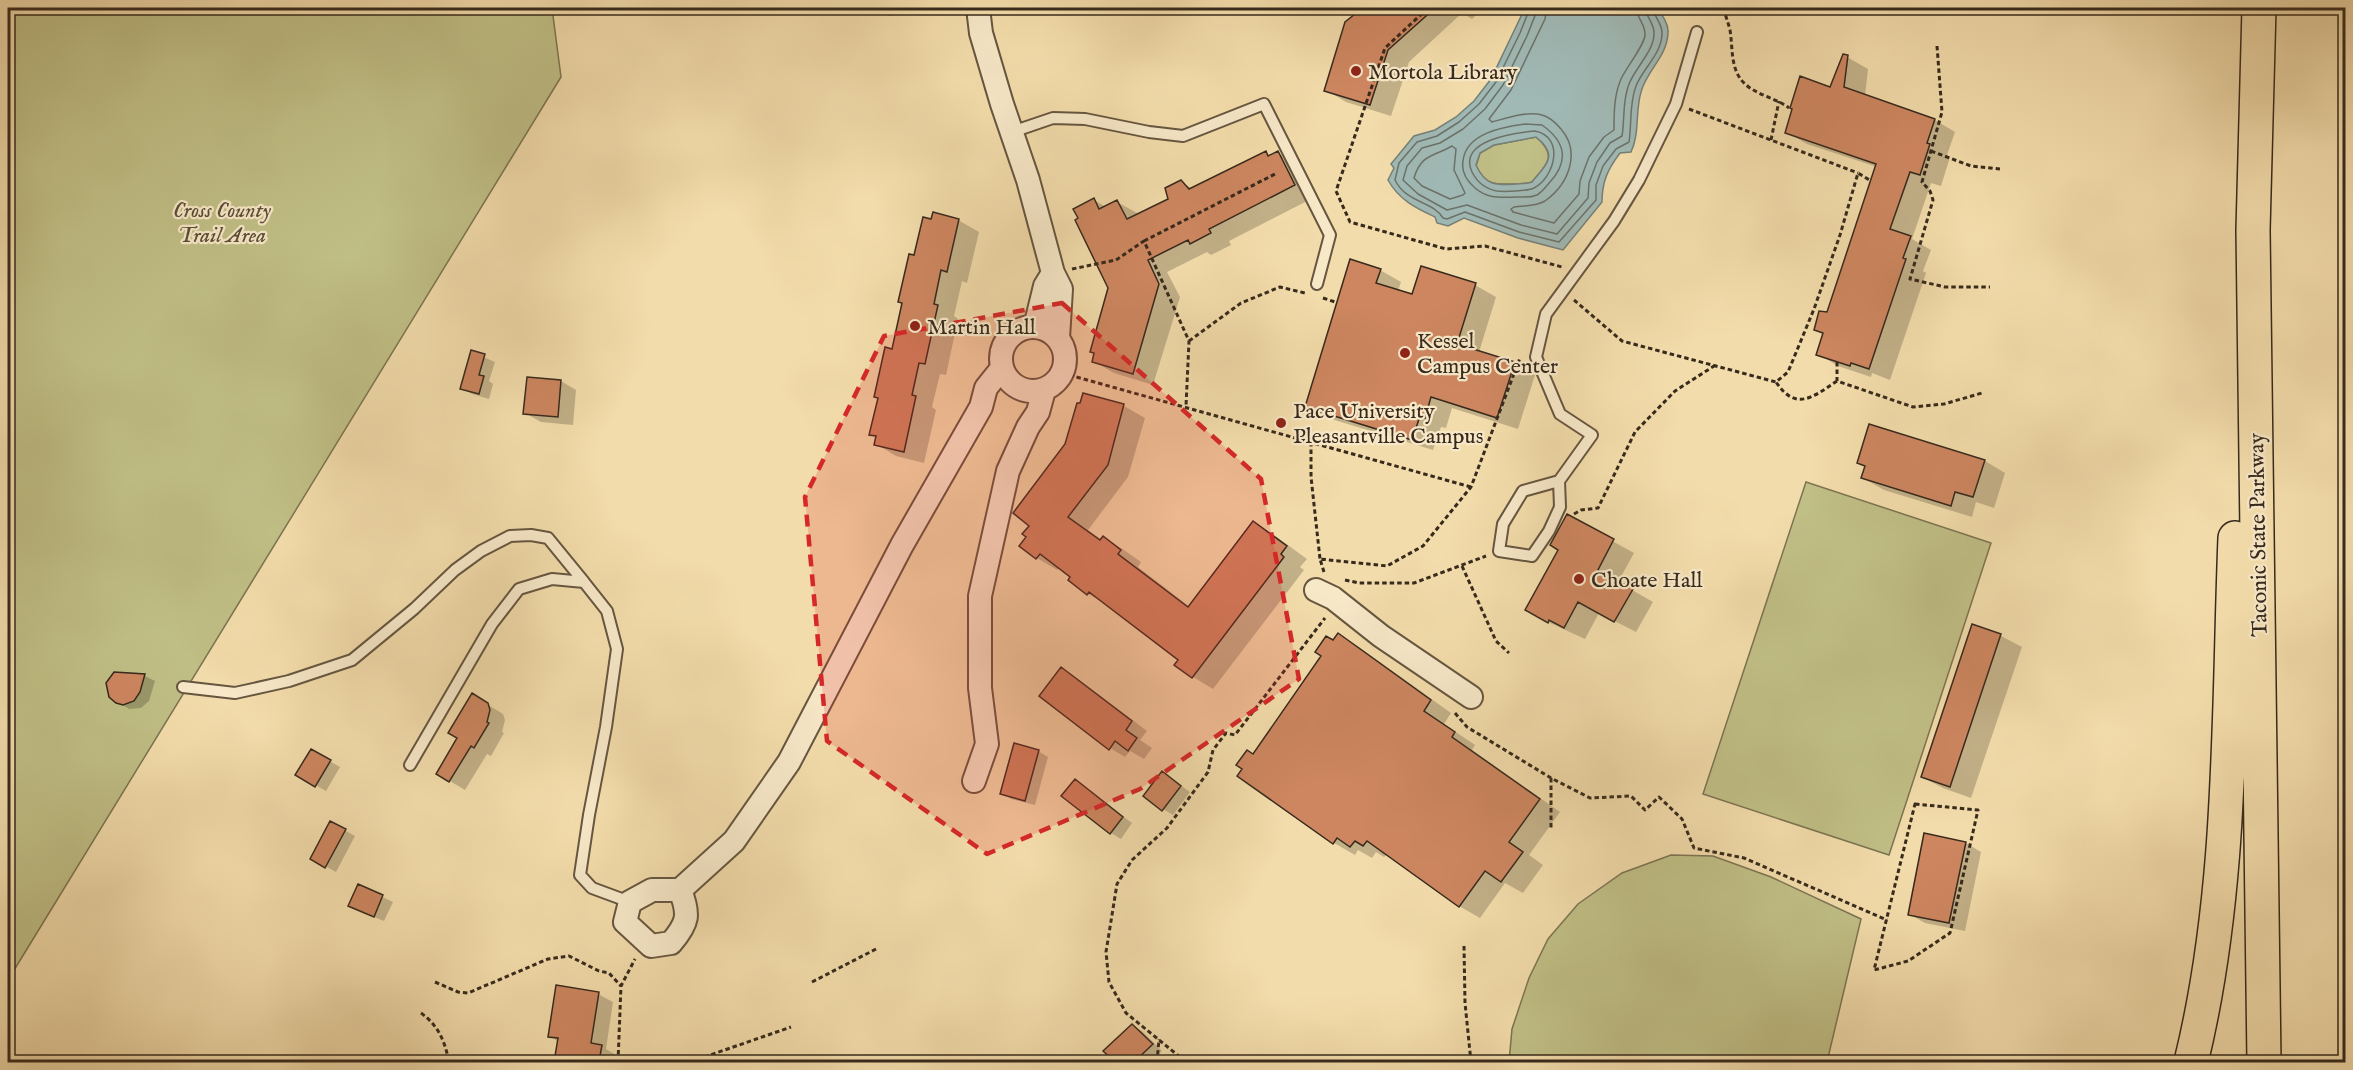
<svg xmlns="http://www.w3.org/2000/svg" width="2353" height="1070" viewBox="0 0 2353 1070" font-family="'IM FELL English',serif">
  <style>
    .green { fill: #c0bf86; stroke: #7c7452; stroke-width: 1.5 }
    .water { fill: #a0b9b5; stroke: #768078; stroke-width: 1.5; fill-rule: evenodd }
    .shadow { fill: #0003 }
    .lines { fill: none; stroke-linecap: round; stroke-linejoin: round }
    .shore { stroke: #6c7269; stroke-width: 1.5 }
    .building { fill: #cd8660; stroke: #372a1d; stroke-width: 1.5 }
    .lane-casing { stroke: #665640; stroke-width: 14 }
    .street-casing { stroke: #665640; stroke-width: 26 }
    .highway-casing { stroke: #372a1d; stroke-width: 36 }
    .path { stroke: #372a1d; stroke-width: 3; stroke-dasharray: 4.5 3; stroke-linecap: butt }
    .lane { stroke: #f7e8c8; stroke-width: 10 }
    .street { stroke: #f7e8c8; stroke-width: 22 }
    .highway { stroke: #f3dcab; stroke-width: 33 }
    .marked { fill: #d62828; fill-opacity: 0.2; stroke: #d62828; stroke-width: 4.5; stroke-dasharray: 12 8; stroke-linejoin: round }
    .poi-dot { fill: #8f2418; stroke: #f7e8c8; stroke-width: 2 }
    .labels { text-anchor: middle; stroke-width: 4.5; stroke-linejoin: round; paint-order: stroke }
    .poi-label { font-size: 22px; fill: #372a1d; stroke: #f7e8c8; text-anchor: start }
    .park-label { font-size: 22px; font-style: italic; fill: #594f37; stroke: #f7e8c8 }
    .street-label { font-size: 22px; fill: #372a1d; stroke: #f7e8c8 }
  </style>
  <rect width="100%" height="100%" fill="#f3dcab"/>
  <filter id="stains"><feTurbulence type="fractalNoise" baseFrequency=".00333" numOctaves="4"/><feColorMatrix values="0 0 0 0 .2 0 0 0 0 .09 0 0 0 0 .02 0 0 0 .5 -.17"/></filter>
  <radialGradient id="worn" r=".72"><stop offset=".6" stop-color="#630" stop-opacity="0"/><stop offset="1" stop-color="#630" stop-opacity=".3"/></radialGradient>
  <path class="green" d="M8,8h544l9,69 -553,903z
    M1536,137c22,19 11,27 -4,45 -5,2 -9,1 -15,2 -20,0 -31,3 -41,-18l4,-13 14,-8z
    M1806,482l185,61 -102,312 -186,-61z
    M1671,855l42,1 58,21 90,42 -34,143h-318l3,-33 17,-51 19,-39 30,-35 44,-31z"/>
  <path class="water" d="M1525,8h132c5,7 12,16 11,25 -1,24 -21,37 -27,59 -6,20 -1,41 -10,60l-11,1c-12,16 -18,28 -18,49l-39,48 -45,-12 -54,-20 -16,8 -11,-3 -2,-6c-19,-9 -36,-17 -47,-37l6,-12 -3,-4 23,-28 21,-6 21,-13 18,-16 17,-22zM1536,137c23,18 11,27 -4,45 -5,2 -9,1 -15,2 -20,1 -31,3 -41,-19l4,-12 14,-8z"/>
  <path class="shadow" d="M873,8h43l1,3 -28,5z
    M1351,8h133l-12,11 -10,-6 -53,49 -18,54 -45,-14 -20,-12 32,-76z
    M1847,57l21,12 -3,27 70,24 20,12 -8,23 3,2 -9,29 -10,-3 -19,56 19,11 -8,21 3,2 -36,107 -18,-7 -1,4 -33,-11 -20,-12 6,-19 -9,-5 13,-16 49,-147 -70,-23 -21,-12 45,-43z
    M1266,153l5,3 7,-3 21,12 16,32 -86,44 2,4 -20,10 -4,-3 -40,20 13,25 -27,88 -39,-12 -21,-12 17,-73 -16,-88 12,7 11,-5 22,12 30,-15 12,-17 12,7z
    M958,220l21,12 -12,51 -5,-2 -8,35 4,3 -12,56 -6,-1 -8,33 4,3 -12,53 -28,-7 -20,-12 1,-6 -6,-4 44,-178z
    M1380,270l21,12 -3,9 15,5 62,-11 21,12 -17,55 35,11 21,12 -17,54 -66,-21 -6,20 -5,-1 -8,23 -105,-32 -21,-12z
    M472,352l23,10 -6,19 4,3 -4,15 -17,-5 -10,-6z
    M561,381l15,9 -3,35 -32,-3 -16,-9z
    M1084,395l40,11 21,12 -17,59 -40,53 14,10 2,-2 20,12 17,12 -3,5 52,40 64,-84 20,12 33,24 -7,8 4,3 -91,119 -20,-12 -13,-17 -72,-55 -20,-11 -15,-17 -14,-10 -2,3 -20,-12 -9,-21 3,-12 35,-80z
    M1870,425l115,36 20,12 -11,35 -18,-6 -4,15 -88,-27 -21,-12 4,-11z
    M1567,516l67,37 -16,29 35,20 -17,30 -37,-19 -14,26 -37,-17z
    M1973,626l28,10 21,11 -51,151 -28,-10 -21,-11z
    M1338,635l21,12 92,66 -7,11 31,21 -3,5 88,62 -31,43 14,10 -20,28 -18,-10 -25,35 -21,-12 -72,-52 -3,3 -8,-5 -4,6 -14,-8 -3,5 -21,-12 -95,-67z
    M1062,669l15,9 70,53 -7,9 12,8 -8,11 -14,-8 -5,6 -15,-9z
    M114,674l31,2 10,5 -6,20 -8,7 -12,1 -17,-11z
    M472,695l31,19 2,6 -3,12 2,1 -13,23 -4,-2 -22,36 -27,-16 21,-36z
    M312,751l28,16 -14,24 -29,-16z
    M1038,751l10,6 -13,48 -24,-6 -10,-6z
    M1172,779l18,13 -17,23 -10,-6z
    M1075,781l57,42 -11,16 -10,-6z
    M331,823l24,13 -19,36 -24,-13z
    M1966,843l15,9 -16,79 -40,-8 -16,-9z
    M359,886l34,16 -9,19 -24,-10z
    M598,994l15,8 -7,47 10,6 -1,7h-59l3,-20 -10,-6z
    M1132,1026l10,5 20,20 -12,11h-33l-12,-11z"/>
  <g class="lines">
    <path class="shore" d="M1530,8l-10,25 -24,49 -17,22 -20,18 -22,14 -20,6 -18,21 -4,17c11,23 38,21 48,38l4,1 18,-7 54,20 40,10 37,-42v-15l7,-19 13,-17 13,-7c3,-19 0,-38 7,-56 7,-18 26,-32 26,-53 0,-10 -8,-16 -9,-25
      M1538,8l-11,28 -24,49 -18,24 -22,20 -23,14 -18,5 -15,18 -4,14 15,14 29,16 20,-5 54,20 36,9 31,-36 1,-15 8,-21 13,-19 12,-7c3,-17 0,-34 7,-52 6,-16 25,-33 25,-50 1,-10 -8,-17 -9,-26
      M1547,8l-2,11 -34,71 -22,29 3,3c15,-4 35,-11 50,-7 8,2 14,8 19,14 20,23 8,55 -16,72 -10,6 -20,4 -31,6l-3,2 2,3 41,11 25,-29 1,-13 9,-24 15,-20 10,-7c0,-17 0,-35 7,-51 5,-11 25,-36 24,-45 0,-10 -8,-16 -9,-26
      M1525,124l17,1c24,17 27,36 8,57 -4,5 -8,10 -13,13 -7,3 -12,2 -18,2 -17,0 -30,3 -44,-9 -8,-7 -14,-16 -12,-27 3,-28 40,-34 62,-37z
      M1535,131c30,6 20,46 -1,57 -6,3 -30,4 -37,3 -11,-2 -20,-9 -25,-19 -15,-32 43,-39 63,-41z
      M1452,146l4,3 -2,21 11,23 -2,2 -13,4 -28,-13 -8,-8c7,-24 19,-21 38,-32z"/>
  </g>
  <path class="building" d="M1349,8h86l-47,42 -18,55 -46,-14 21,-69 10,-8z
    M1843,54l5,1 -4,32 91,32 -8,24 3,1 -10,31 -10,-3 -20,57 21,7 -8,22 3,1 -37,110 -18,-6 -1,3 -34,-11 7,-22 -9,-3 5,-19 8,1 49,-148 -91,-31 7,-24 -2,-1 10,-32 30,11z
    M1266,151l2,5 10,-5 17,34 -86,44 2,4 -21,11 -2,-4 -40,20 11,24 -26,90 -41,-12 2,-9 -4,-1 18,-64 -33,-68 3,-2 -5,-9 21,-11 5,11 18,-9 10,19 41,-20 -3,-11 16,-8 8,9z
    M933,212l26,7 -12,53 -6,-2 -7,34 4,1 -13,59 -6,-1 -7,32 4,1 -12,56 -30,-7 2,-9 -7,-1 9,-37 -4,-1 11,-50 7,2 10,-46 -4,-1 11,-48 5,1 9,-38 8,2z
    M1350,259l31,10 -5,14 36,11 9,-28 55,17 -19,61 58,18 -18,56 -66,-21 -6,21 -5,-2 -8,24 -107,-33z
    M471,350l14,4 -6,21 5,1 -5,18 -19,-5z
    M527,377l34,3 -3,37 -35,-3z
    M1083,393l41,11 -16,61 -40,52 32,23 3,-4 18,14 -3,4 70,53 65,-86 34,25 -6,8 3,3 -92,121 -18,-13 4,-5 -89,-68 -2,3 -19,-15 2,-3 -30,-23 -4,5 -17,-13 7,-9 -4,-3 7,-8 -16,-13 52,-69 12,-41h3z
    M1869,424l116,36 -12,37 -18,-5 -4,14 -90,-28 4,-12 -8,-3z
    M1567,514l47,25 -16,31 35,19 -19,33 -36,-20 -14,26 -15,-8 -1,3 -23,-13 33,-60 -8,-5z
    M1972,624l29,10 -51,153 -29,-10z
    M1338,633l93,67 -7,11 31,21 -3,5 88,62 -31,43 14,10 -22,30 -16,-11 -26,36 -92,-66 -4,5 -8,-5 -5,6 -13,-9 -4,6 -96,-68 5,-7 -6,-4 11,-15 6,4 68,-98 -6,-4 11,-16 7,4z
    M1061,667l71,54 -6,9 11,8 -9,13 -13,-10 -6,9 -70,-54z
    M114,672l31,2 -5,18 -6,9 -11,4 -7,-2 -7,-6 -3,-14z
    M472,693l16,10 2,7 -3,12 2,1 -15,25 -3,-2 -22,36 -13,-8 21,-36 -9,-5z
    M1014,743l25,7 -14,51 -25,-7z
    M311,749l20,11 -16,27 -20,-12z
    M1162,771l19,15 -19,25 -19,-15z
    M1075,779l48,38 -13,17 -49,-38z
    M330,821l16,8 -21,39 -15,-9z
    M1924,833l42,9 -17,81 -41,-8z
    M358,884l25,11 -9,22 -26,-11z
    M556,985l43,7 -8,51 11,2 -3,17h-45l4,-24 -10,-1z
    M1132,1024l21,20 -19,18h-19l-12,-11z"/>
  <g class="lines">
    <g class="lane-casing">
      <path id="lane" d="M1012,132l41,-14 32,1 64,13 34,4 81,-32 66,131 -13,49
        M1559,481l1,26 -11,24 -17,25 -33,-5 4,-27 20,-33 36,-10 33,-46 -32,-21 -24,-57 10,-43 68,-93 25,-41 37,-76 21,-72
        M183,687l52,6 54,-12 63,-21 62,-51 41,-39 26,-19 29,-15 21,-1 17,3 36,44
        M410,765l82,-141 27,-35 33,-10 32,3 23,29 10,38 -11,78 -17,88 -9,60 12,13 38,14"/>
    </g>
    <g class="street-casing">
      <path id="street" d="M978,8l3,25 21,71 26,76 25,93 8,16 -3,49
        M1035,327l10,-41 8,-13
        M1001 359a32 32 0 1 1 64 0a32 32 0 1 1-64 0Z
        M1316,590l17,8 48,38 90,61
        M974,781l13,-37 -7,-56v-92l28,-125 20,-44 10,-15 6,-22
        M680,890h-28l-22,12 -5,20 26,24 20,-3c17,-20 19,-28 9,-53l54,-49 55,-79 113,-217 79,-138 5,-19 16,-20"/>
    </g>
    <g class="highway-casing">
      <path id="highway" d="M2259,8l-6,222 11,832
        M2191,1062c42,-171 37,-349 44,-524"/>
    </g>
    <path class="path" d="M1428,8l-43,40 -49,143 14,31 96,27 39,-3 77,21
      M1724,8c1,7 4,14 6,22 3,18 0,39 14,53 12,12 32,15 45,25
      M1937,46l5,66 -20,70 8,9 3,9 -23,79 35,8h45
      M1689,109l169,64
      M1771,140l8,-39
      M1931,151l40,15 29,3
      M1144,241l133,-68
      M1072,269l44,-9 28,-19 45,100 -3,65
      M1323,298l12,4
      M1574,300l48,41 154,41
      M1189,341l52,-38 39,-16 25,6
      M1837,362v19l76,26 31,-3 38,-11
      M1062,373l409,114
      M1837,381c-24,16 -41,31 -61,1l12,-10 26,-63 26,-74 18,-62 13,8
      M1311,442v35l9,82
      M1574,514l7,-4 17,-2 37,-76 40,-41 39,-25
      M1462,566l34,75 13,12
      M1324,572l-4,-13 67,7 36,-20 48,-59 49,-129
      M1345,580l14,3h55l72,-27
      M1455,713l12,14 84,51 39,20 41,-2 14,14 14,-13 23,22 12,29 50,10 143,62
      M1551,778v52
      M1915,804l63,6 -28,123 -42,28 -34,9z
      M1464,946l1,57 6,59
      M435,982l23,10 10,1 80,-34 21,-3 30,15 10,2 12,13
      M812,982l66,-34
      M421,1013c18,13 24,29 28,49
      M618,1062l3,-76 14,-27
      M690,1062l101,-35
      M1157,1062l2,-23
      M1186,1062l-60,-49 -17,-31 -3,-30 11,-68 15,-24 35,-32 41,-56 5,-22 13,-17 9,2 90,-117"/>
    <use href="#lane" class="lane"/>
    <use href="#street" class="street"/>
    <use href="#highway" class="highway"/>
  </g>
  <path class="marked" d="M1062,303l199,176 38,200 -159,110 -153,65 -160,-113 -22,-244 79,-161z"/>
  <g class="poi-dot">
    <circle cx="1356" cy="71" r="6"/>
    <circle cx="915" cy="326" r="6"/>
    <circle cx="1405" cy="353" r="6"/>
    <circle cx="1281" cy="423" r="6"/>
    <circle cx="1579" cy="579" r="6"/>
  </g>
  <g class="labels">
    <g class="poi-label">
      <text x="1368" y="79">Mortola Library</text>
      <text x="927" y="334">Martin Hall</text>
      <text x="1417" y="348">Kessel<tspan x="1417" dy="25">Campus Center</tspan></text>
      <text x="1293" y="418">Pace University<tspan x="1293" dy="25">Pleasantville Campus</tspan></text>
      <text x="1591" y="587">Choate Hall</text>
    </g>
    <g class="park-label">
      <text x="222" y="217">Cross County<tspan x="222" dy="25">Trail Area</tspan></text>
    </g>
    <g class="street-label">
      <text transform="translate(2257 535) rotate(-91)" y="8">Taconic State Parkway</text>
    </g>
  </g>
  <rect width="2353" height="1070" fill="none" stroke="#f3dcab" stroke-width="30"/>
  <rect x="9" y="9" width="2335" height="1052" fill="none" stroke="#372a1d" stroke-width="3"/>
  <rect x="15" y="15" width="2323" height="1040" fill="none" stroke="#372a1d" stroke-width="1.5"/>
  <rect width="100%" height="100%" filter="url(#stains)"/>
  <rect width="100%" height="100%" fill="url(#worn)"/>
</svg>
